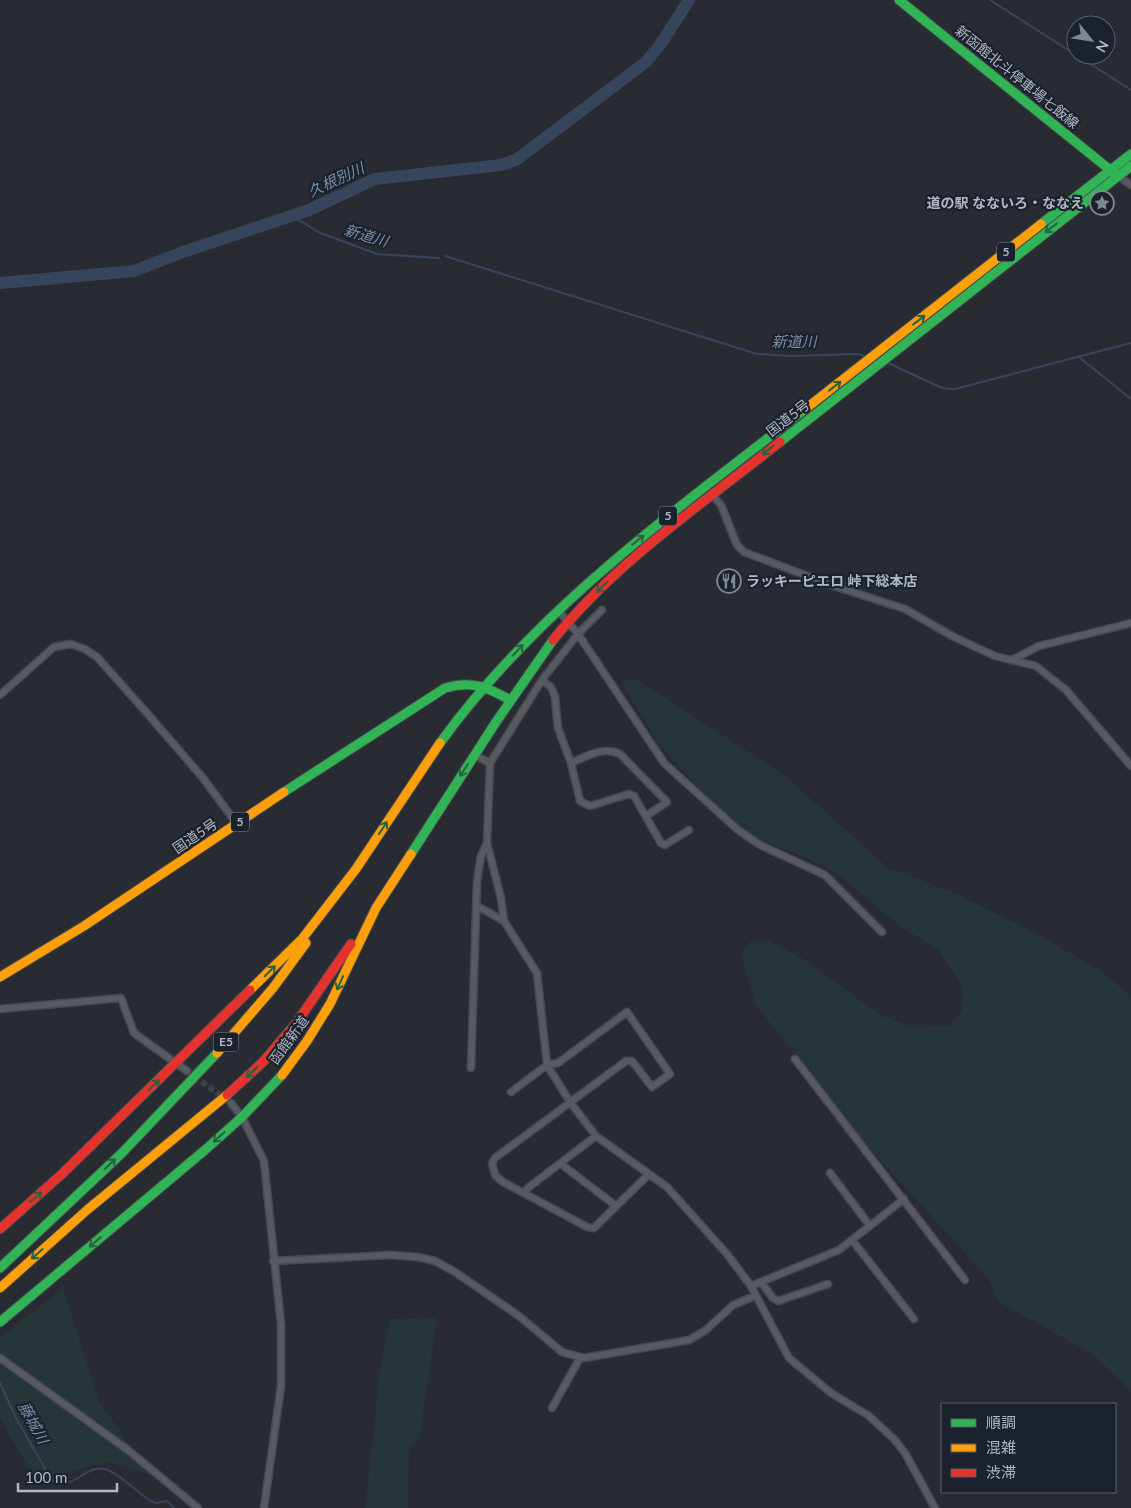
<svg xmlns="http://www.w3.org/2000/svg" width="1131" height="1508" viewBox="0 0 1131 1508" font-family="Lato,'Noto Sans JP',sans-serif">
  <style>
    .green { fill: #263638 }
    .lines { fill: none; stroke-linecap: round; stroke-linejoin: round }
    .stream { stroke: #37455c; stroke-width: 2 }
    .river { stroke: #37455c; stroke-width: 12 }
    .street-tunnel { stroke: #3d4148; stroke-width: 6; stroke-dasharray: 6 3; stroke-linecap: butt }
    .street-casing { stroke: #46484d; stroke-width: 9 }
    .fast-casing { stroke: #46484d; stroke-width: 11 }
    .slow-casing { stroke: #46484d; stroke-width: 11 }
    .jam-casing { stroke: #46484d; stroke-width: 11 }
    .street { stroke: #575a61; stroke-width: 6 }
    .fast { stroke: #30b455; stroke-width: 9 }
    .slow { stroke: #ff9f0a; stroke-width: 9 }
    .jam { stroke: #e5322d; stroke-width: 9 }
    .oneway { stroke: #25643f }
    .labels { text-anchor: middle; stroke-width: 4.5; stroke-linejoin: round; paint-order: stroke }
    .shield { fill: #1c222d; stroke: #848b97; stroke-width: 1 }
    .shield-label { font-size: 12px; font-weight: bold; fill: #b1b8c4 }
    .street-label { font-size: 14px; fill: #b1b8c4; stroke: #1c222d }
    .poi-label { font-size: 14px; font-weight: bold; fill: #b1b8c4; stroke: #1c222d; text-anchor: end }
    .water-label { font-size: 15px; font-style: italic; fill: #7b8eaa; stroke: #1c222d }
  </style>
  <rect width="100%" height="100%" fill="#282c32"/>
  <path class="green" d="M636,679l148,96 103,92 70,27 73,36 73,42 28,25v394l-38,-37 -94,-52 -10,-23 -126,-138 -107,-136 -15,-49 10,-15 15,-2 39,21 77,56 33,12 35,-3 12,-15 1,-22 -25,-39 -37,-22 -57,-48 -23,-15 -67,-27 -29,-21 -65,-70 -39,-64z
    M63,1288l36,113 51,74 -43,-13 -68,17 -11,-13 -28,-47v-81z
    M437,1318l-18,122 -10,7 -1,61h-43l16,-145 9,-44z"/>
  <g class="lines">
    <path class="stream" d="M990,0l86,55
      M1076,55l55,35
      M293,216l25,16 59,22 62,4
      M445,256l312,98 35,2 66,-2 7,2
      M1079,357l52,42
      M888,363l54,25 13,1 176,-46
      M0,1383l16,35 35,61 7,5c16,3 29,-19 47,-15 16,4 42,34 51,34 3,0 8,-2 11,-2l7,7"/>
    <path class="river" d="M0,283l134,-12 49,-19 126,-42 66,-31 126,-14 15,-5 130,-98 14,-17 29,-45"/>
    <path class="street-tunnel" d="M187,1071l39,28"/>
    <g class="street-casing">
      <path id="street" d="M1118,176l13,9
        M711,494l10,11 16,40 7,7 90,34 71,23 49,28 41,19 41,10 30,24 65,76
        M558,610l20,24 86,129 74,67 22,15 65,30 57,57
        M602,610l-24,24 -36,46 -52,83 -3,80 14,55 3,23 33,52 10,92 23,37 26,34 71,51 60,67 24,32 38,72 42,35 38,23 25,23 11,14 30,55
        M1012,660l27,-14 92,-23
        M542,680l9,7 4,10 3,31 13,35 9,38 10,5 39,-12 5,2 27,47 4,2 24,-15
        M0,695l54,-48 16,-3 15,5 12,8 49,55 57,66 34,46
        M474,755l16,8
        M571,763c16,-7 32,-17 49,-9l47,48 -21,14
        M477,906l27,15
        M0,1009l121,-11 13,35 53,38
        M795,1059l170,221
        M471,1068l6,-187 4,-25 6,-13
        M511,1092l36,-27 11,-2 69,-51 43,62 -18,13 -20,-26h-6l-131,97 -3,5 3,12 8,7 84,45 7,1 54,-53
        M231,1103l11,14 22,44 17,163v62l-17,122
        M561,1164l55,42
        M830,1173l40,53
        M524,1193l5,-6 67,-51
        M852,1240l62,79
        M273,1261l118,-6 27,2 17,4 20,11 64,44 43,36 22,6 105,-18 17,-10 27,-25 22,-9
        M761,1282l12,16 5,3 50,-17
        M751,1286l88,-36 65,-51
        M0,1358l128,92 70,58
        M552,1408l28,-50"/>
    </g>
    <g class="fast-casing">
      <path id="fast" d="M899,0l215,173
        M1041,224l90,-70
        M780,442l351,-276
        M440,743c97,-134 235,-232 364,-333
        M284,792l161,-104c26,-8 42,-1 65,12
        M411,854l85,-132 57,-82
        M0,1268l122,-115 95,-100
        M0,1322l205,-172 37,-33 40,-42"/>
    </g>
    <g class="slow-casing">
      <path id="slow" d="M804,410l237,-186
        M0,977l84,-51 200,-134
        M250,990l52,-51 54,-70 84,-126
        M217,1053l56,-65 33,-45
        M282,1075l25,-34 23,-37 46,-96 35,-54
        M0,1288l87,-78 140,-115"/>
    </g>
    <g class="jam-casing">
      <path id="jam" d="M553,640c63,-78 149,-136 227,-198
        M227,1095l36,-33 34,-40 54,-78
        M0,1229l62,-55 188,-184"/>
    </g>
    <use href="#street" class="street"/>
    <use href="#fast" class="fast"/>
    <use href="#slow" class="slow"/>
    <use href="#jam" class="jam"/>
  </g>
  <defs><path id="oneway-shaft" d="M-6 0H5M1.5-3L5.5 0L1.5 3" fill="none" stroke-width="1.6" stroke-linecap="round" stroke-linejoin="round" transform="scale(1.25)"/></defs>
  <g class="oneway">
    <use href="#oneway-shaft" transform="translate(1051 228) rotate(142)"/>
    <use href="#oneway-shaft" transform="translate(919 320) rotate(-38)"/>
    <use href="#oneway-shaft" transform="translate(835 386) rotate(-38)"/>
    <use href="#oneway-shaft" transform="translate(768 450) rotate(141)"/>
    <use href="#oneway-shaft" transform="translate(638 540) rotate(-39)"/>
    <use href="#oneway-shaft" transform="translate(602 587) rotate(136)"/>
    <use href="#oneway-shaft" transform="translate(518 650) rotate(-47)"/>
    <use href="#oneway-shaft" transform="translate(464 770) rotate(123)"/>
    <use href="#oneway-shaft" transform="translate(383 828) rotate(-57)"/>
    <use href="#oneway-shaft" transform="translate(270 971) rotate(-45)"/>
    <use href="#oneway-shaft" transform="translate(340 983) rotate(114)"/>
    <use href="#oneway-shaft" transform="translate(252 1072) rotate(136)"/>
    <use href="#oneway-shaft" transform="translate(154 1085) rotate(-44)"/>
    <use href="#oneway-shaft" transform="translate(219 1137) rotate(139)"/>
    <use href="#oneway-shaft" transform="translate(110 1164) rotate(-44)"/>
    <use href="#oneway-shaft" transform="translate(36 1197) rotate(-42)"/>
    <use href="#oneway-shaft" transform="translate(95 1242) rotate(140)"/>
    <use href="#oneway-shaft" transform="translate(37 1254) rotate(138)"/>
  </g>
  <defs>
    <g id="sight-ring" transform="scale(1.25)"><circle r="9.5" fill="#1c222d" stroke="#818791" stroke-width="1.5"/><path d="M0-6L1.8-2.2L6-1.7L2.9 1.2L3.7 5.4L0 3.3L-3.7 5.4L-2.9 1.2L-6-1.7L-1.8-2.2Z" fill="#818791"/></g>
    <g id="restaurant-ring" transform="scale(1.25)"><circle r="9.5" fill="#1c222d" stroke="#818791" stroke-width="1.5"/><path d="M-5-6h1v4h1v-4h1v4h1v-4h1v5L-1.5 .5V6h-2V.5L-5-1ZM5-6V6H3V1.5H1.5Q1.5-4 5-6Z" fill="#818791"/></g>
  </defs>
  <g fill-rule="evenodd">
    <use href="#sight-ring" x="1102" y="203"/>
    <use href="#restaurant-ring" x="729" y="581"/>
  </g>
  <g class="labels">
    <g class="shield">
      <rect x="997" y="242.5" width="18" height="19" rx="4"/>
      <rect x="659" y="506.5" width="18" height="19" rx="4"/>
      <rect x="231" y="812.5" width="18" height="19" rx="4"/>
      <rect x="213.5" y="1032.5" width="25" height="19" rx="4"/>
    </g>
    <g class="shield-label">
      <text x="1006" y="256">5</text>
      <text x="668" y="520">5</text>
      <text x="240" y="826">5</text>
      <text x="226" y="1046">E5</text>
    </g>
    <g class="street-label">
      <text transform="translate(1017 77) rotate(39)" y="5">新函館北斗停車場七飯線</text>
      <text transform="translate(788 418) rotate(-38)" y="5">国道5号</text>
      <text transform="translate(195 836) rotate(-34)" y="5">国道5号</text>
      <text transform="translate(289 1040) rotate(-54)" y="5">函館新道</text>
    </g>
    <g class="poi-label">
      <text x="1084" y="208">道の駅 なないろ・ななえ</text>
      <text x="746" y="586" text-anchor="start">ラッキーピエロ 峠下総本店</text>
    </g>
    <g class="water-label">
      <text transform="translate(336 180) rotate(-25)" y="5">久根別川</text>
      <text transform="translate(366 236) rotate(16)" y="5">新道川</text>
      <text x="794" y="347">新道川</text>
      <text transform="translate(33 1423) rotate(61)" y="5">藤城川</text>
    </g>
  </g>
  <rect x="941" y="1403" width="175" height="90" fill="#1c222d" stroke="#585e69"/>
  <rect x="951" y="1419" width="25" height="8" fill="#30b455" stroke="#585e69"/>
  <text x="986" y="1428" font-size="15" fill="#b1b8c4">順調</text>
  <rect x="951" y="1444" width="25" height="8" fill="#ff9f0a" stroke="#585e69"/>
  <text x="986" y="1453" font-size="15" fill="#b1b8c4">混雑</text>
  <rect x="951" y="1469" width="25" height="8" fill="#e5322d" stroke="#585e69"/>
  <text x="986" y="1478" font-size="15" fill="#b1b8c4">渋滞</text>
  <g transform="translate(1091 40) rotate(120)"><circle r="24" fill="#1c222d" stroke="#585e69"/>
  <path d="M0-4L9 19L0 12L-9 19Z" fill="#818791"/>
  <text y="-8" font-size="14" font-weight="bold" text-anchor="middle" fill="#b1b8c4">N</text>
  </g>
  <path d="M18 1483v8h99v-8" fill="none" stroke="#b1b8c4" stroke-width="2.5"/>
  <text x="25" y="1483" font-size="15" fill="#b1b8c4" stroke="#1c222d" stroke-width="4" paint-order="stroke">100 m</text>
</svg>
